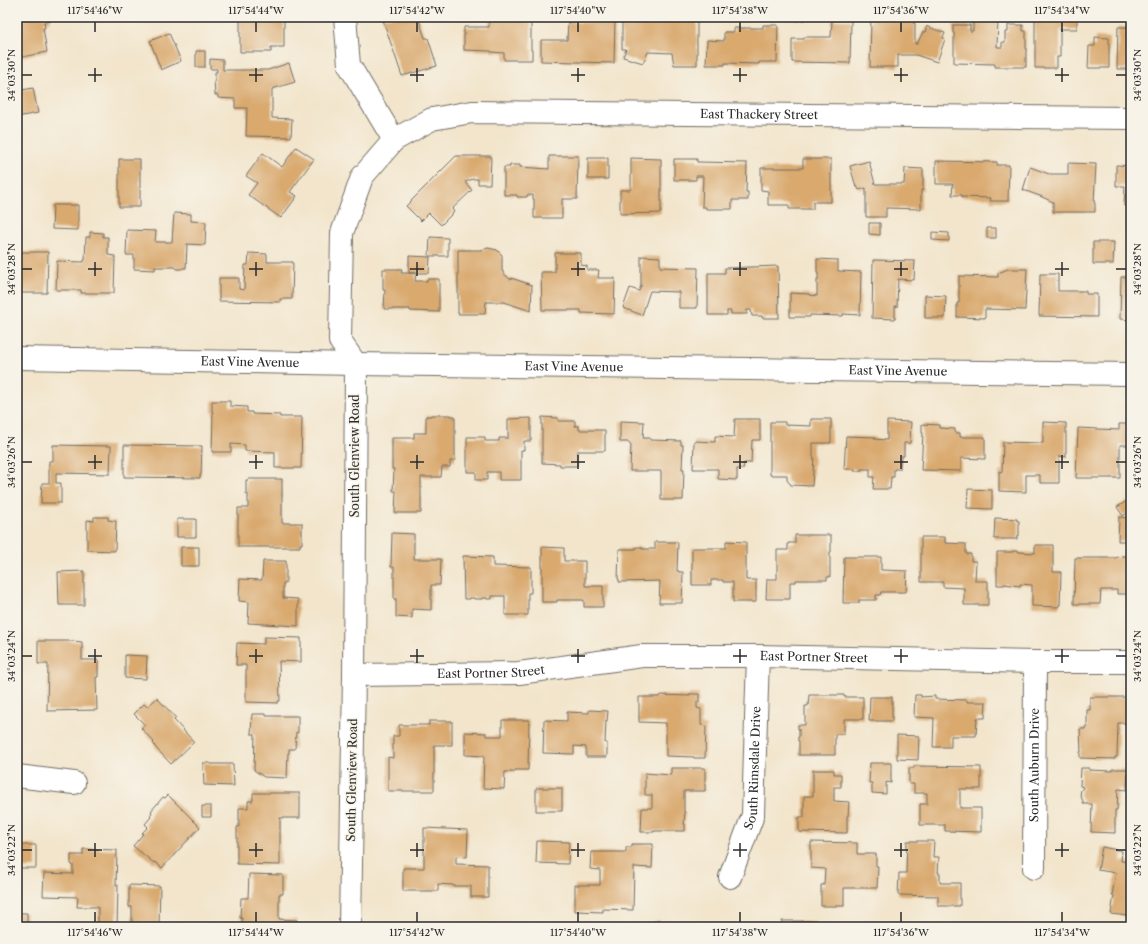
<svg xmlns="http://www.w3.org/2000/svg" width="1148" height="944" viewBox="0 0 1148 944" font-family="'Libre Caslon Text',serif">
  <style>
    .building { fill: #d9a96e }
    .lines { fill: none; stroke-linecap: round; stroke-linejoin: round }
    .minor-casing { stroke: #716c63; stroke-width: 24 }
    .tertiary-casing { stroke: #716c63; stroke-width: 24 }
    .minor { stroke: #fff; stroke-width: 22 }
    .tertiary { stroke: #fff; stroke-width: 22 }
    .ticks { fill: none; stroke: #2b2b2b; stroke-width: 1.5 }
    .labels { text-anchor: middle; stroke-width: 3; stroke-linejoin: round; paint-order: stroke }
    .street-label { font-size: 12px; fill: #2b2b2b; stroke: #f7f3e8 }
    .neatline { fill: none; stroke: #2b2b2b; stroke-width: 1.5 }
    .ticks-label { font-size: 10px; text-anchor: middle; fill: #2b2b2b }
  </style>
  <rect width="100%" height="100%" fill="#f7f3e8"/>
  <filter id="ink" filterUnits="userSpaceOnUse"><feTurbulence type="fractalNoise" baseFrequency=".025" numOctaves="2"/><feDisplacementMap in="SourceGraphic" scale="8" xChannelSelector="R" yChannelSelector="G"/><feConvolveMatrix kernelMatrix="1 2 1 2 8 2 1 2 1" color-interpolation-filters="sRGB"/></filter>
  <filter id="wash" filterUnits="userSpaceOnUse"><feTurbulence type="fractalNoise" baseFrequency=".012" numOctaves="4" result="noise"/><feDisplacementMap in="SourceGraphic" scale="16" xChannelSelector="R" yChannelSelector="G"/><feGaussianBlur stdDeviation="0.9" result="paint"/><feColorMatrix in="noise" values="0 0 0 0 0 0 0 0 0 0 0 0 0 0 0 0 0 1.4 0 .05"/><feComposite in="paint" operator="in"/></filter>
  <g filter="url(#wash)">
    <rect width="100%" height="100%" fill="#f2e5cc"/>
    <g id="blocks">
      <path class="building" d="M25,17h25l1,4 -7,1 1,6h-2l4,24 -30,6v-36l9,-2z
        M240,17h44v30h-13v5h-31z
        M382,17h36l7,21h3l9,28 -35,10z
        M622,17h75v48h-23l-2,-12 -24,-1 -5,11 -20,-6 3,-8h-4z
        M783,17h21v3l-21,-1z
        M871,17h42v6h2v21h2l6,-12h2l2,-6 1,1 17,6 -2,5 2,1 -8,23 -21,-7h-18v12h-28z
        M1035,17h42v12h-17v28h-3v11h-22z
        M973,19l25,1 -1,27h5v-5h3v-10h3v-7h15v6h3v36h-31v-3l-41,-1v-30h-1v-8h17v6h3z
        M489,20h42v30h1v10h-28v-7l-13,-1v-1l-27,-1v-23h25z
        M596,20h19l-1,43 -73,-2v-21h26l1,-18 28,1z
        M832,20h19l-1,43 -58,-1v-23h12v-2h27z
        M763,25h15l-1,37h-18v2l-34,-1v2h-19l1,-25 17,1v-9h10v-4h29z
        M1118,27h13v42h-14z
        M169,33l12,28 -20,9 -11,-29z
        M1095,37l14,1v30h-21l1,-22h6z
        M196,51h9v16h-9z
        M210,59l13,1v10h45l21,-7 6,19 -23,7v29l20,1 -1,18 -45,-1 1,-28h-12v-9l-17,-1v-3h-3l-1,-15h1v-8h2v-3h-7z
        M33,88l5,25 -21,4v-26z
        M296,147l18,12 -24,33 7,4 -16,22 -33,-23 9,-12 -11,-7 17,-23 19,14z
        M456,156h35l-1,28h-12v-5h-5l-8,3 7,8 -20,19 2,3 -13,13 -12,-12 -8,8 -15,-15z
        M549,156h29l-1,43h-15v19h-28v-19h-1v-4h-6v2h-10v-2h-13v-28h6v-2h10v2l29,2z
        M588,158h20v21h-20z
        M631,158l30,1v54l-41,1v-24h9l2,-1z
        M119,159h21v48h-21z
        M674,159h23v3l50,1 -1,29h2v8h-16v9h-26v-2h-4l1,-31h-7v4h-22z
        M803,159h28v43h-18v7h-24v-4h-21v-14l-7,-1v-22h42z
        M869,161l6,23h29l1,-16 18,1v21h-2v19l-35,-1v9h-20v-29l-7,2 -2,-4 -1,1 -6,-21z
        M936,161l61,1v3h12l-1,36h-18l1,-3 -29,-1v-2h-10l1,-11h-17z
        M1068,163l28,1 -2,39h1v9h-42v-10l-13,-6 -17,-6 7,-23 19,7h19z
        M1116,165l15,1v40h-7l1,-20h-9z
        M53,205h25v25l-26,-1z
        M174,213l17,1v7l15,1 -1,23 -18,-1 -1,24h-3l-2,1h-4l-2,-2h-20v3l-21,-1v-14h-8l1,-25 29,1 -1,11h17z
        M869,223h11v12l-11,-1z
        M987,228h9v10h-9z
        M90,232l13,1v4h5v18l7,1 -1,37h-33v-3h-25l1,-29 27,1v-2h1l1,-23h4z
        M932,232l17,1v8l-17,-1z
        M430,237l18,1v18h-19z
        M1093,242h21l-1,22h-20z
        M488,248l9,2 5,5v16h1v2l8,7v-2l21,7 -1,26 -27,-9h-18l-1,12h-27v-64h23z
        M17,252h31l-1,41h-26v-8h-4z
        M249,253l18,1v8h26l-1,37h-12v3l-61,-1v-23h20v11l5,1 1,-25h3z
        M555,253h26v12l6,1v4h12l-1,8h17l-1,36 -33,-1v-3h-39l-1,-38h14z
        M409,256l21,1 -1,16h-20z
        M641,256l19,1v10l38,1 -1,40h-18v-16l-29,-1 -8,24 -19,-7 7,-20 9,3 2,-5z
        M817,259l21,1v11l23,1 -1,43 -17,-1v2l-33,-1v2h-20v-24l19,1v1l8,1v-16h1v-8h-1z
        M873,260l42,1 -1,19 -16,-1 -1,28 -2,-1v13l-23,-1z
        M778,266l1,52h-17v-2h-10l-1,-6h-4v4h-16v-3h-4v4h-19v-42h17v-5z
        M383,269h19l-1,4h15l-1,8h12v-2h12v33l-29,-1v-2h-26l1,-19h-2z
        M1008,269h19l-2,41 -40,-1v9l-28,-1v-14h2v-27l39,1v-4z
        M1040,274h18v17h28v3h11v23l-58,-1z
        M1121,277h10v43l-11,-1z
        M925,295l21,1 -1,22h-20z
        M212,401h18v5l17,1v5h5v2l28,1v2h22l-1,51h-26v-16l-30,-1v-6l-14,-1v8h-19l1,-40h-1z
        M431,415h20v1h4v45h-5v6h-8l-1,10h-20v36h-26l1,-22h-3l1,-22h-2v-31h22v-5h12v-17h5z
        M542,417l16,1v3h17v5h4v4h26v21h-27l-1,15h-17v-2l-18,-1z
        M531,418v23h-7v9h-3v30h-22v-8h-12v8h-11v-8h-9v-35h18v4h14v-3h9v-19z
        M735,419h25v21h-8l-1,23h-7l-1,6h-6v11l-19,-1v-10h-25l1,-28 21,1v-6l19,1z
        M811,419h20v24h-18v14h1l-2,29 -21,-1 -4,-5v-5h-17v-53h15v3l26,1z
        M620,421l24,1 -1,16h7v2l31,1v4h2l-1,24h2l-1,31h-22v-29h-31l1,-27h-2v-2h-9z
        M887,421l24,1 -1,21h-6v13h-3l-1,13h-6v8h-3l-1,12h-17l1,-12h-4v-8h-9v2h-7l1,-2h-11l2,-33 29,1v2l12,1z
        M1043,422l23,1v34l-7,-1v27h-19v-8h-14v17l-27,-1v-20l3,1 1,-30 40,1z
        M922,424l17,1v3l16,1v4h5v4h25v22l-24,-1v13l-40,-1 2,-37h-1z
        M1119,424h12v21h-11v33h-44l2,-50 41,2z
        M53,445l58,1 -1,28 -54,-1v10h5v20h-20l1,-20h7v-22h4z
        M124,445l78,1 -1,29h-1v3l-76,-1z
        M248,479h34v44h20v21h-2v3h-62v-39h10v-14h-2v-14h2z
        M968,489l24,1v19l-25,-1z
        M1127,501l4,6v4l-8,5 -6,-9z
        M94,517h14v3l8,1 -1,30 -28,-1v-30l7,1z
        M1119,517l12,1v23h-13z
        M995,518l22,1v2h2v15h-2v3h-23z
        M177,519h19v18h-19z
        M392,533l22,1v25h27l-1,26h-9v25l-19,-1v9l-16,-1v-18h-2v-32h-3z
        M795,535h36v17h-1v25h-3v3h-31v2h-6v17h-24l1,-20h10v-29h11v-7h7z
        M921,537h24v6l21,1v10h5v7h5l-1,20h13v24h-24v-17l-21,-1v-5h-22z
        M726,541l20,1v38h10v22h-23v-20h-10v-2h-12v5h-19v-37h34z
        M655,542h23l-1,29h2v1h4l-1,31h-23l1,-22 -41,1v-3h-1l1,-30h17v-2h6v2h13z
        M1035,545h18v27h8l-1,33h-1v2l-27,-1v-21l-12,-1v2l-16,-2v1h-7v-33h16v-1h6v1l16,1z
        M181,547h18v19h-18z
        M542,547l22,1v13h21v25h18v21h-19v-7h-27v2h-15z
        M463,556l30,1v9l38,1v26h-3v22h-23v-19h-13v3h-5v-1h-5v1h-8v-1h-4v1h-6z
        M1122,556h6l3,2v36h-14v-4h-16l-1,14h-26l1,-46h40z
        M844,557h37v13l26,1 -1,21h-25l-1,3h-4v5h-17v3h-16z
        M263,561h23v22h-3v15l15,1v27l-50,-3 1,-21 -10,-1 1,-22 22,1z
        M84,571v34h-25l-1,-33z
        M264,637l37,1v24l-22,-1 1,40h-2v2l-32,-1v-37h-10l1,-22 27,1z
        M38,641h34l10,1v18h16v17h-2l1,33 -50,1 1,-47h-10z
        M125,655l22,1 -1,23 -21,-1z
        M689,694h10v8h-2v6l4,1v16l5,1 -1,32h-11v-1l-28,-1v-33l-27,-1v-25h20l1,-2 29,1z
        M809,695h35v2h19v22h-19v15h-9v21h-36v-14h-1v-4h1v-8h-1v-4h7v-19h3z
        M915,695h6v2l14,-1v3l32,1v2h19l-1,16h-8l-1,18h-25v11h-18l1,-29 -20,-1z
        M870,697h22v24h-23z
        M1090,697h37v2h4v24h-13l-1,34h-2v2l-35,-1v-6h1l-1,-23h5v-2h2v-17h3z
        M157,698l19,20 -2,2 20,22 -23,22 -16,-17v-1l-2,-3 1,-1 -13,-14 4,-3 -11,-11 10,-10 3,3z
        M589,710l19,1 -1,10 -1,-1 -1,23h2v14h-21v-10l-12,-1v8l-31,-1 1,-33 23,1v-9l22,1z
        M252,714h14v2h32v17l-2,-1 -1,17h-6v4h-1l-1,25 -23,-1 -10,-7 1,-36h-4z
        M502,720h27l-1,50h-13v2h-10l-1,17 -21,-1 1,-32 -19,-1v-23l21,1v3h16z
        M429,721h23v24h-18v46h-46v-34l5,1v-22h6v-11h30z
        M897,735l22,1 -1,24 -21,-1z
        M203,763h7v1h23l1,22 -30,-1z
        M870,763h21v20l-5,-1v12l-14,-1v-10h-3z
        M914,766l67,1v22h-21v19h21v24l-36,-1v-6h-25v-21h7v-11h-13v-9h-5v-16h5z
        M671,768h34v23h-21v21h1l-1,12h1v7h-31v1h-13l1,-24h10v-13h-7v-22l26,2z
        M1081,768h8v2l23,1v-2h16l-1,21 -9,-1 -1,21h-2v23l-24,-1 1,-28h-9v-3l-3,-6 1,-5 2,-2v-1l-3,-1z
        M813,770h21v4h7v13h-7v14l15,1 -1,14h-1v17l-48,-1v-15h5v-21h9z
        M536,788h26v23h-26z
        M253,793h47v25h-20v47l-43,-1v-37h2v-19h9v-7h5z
        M168,795l32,32 -38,41 -7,-6 -1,1 -21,-17 10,-12 -1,-1 6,-6 -3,-3 6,-7 -1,-1 2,-4 -1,-1 12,-14 2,1z
        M202,806h9v11h-9z
        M424,828l44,2 -1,27 -11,-1v8l32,1v32h-17v-11h-18v-1l-15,-1v7h-35v-23h21z
        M537,841l32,1 -1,22 -32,-1z
        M907,841h27l-1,16h6l-1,16h2v10h20v23h-22v-10l-40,-1 1,-22h7z
        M811,842l46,1v11h19v12h2l-1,22h-33v18h-23v-21h3l1,-16 -14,-1z
        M632,844h21l-1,24 -18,-1 -1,43 -30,-1v3l-28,-1v-26h25v-15l-10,-1 1,-17h35v-5h6z
        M17,845h19v23h-18v-3h-1z
        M1102,847l20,4 -1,10 10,1v47h-2l-1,7 -17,-2 3,-19h-2l4,-22 -18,-3z
        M83,849l34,1 -1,35h2l-1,42h-19v-20h-21l1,-10 -35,-1 1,-23 29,1v-9l-2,-1v-9h12z
        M249,874l34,1v19h-4v25l18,1v7h-55v-9h-2l1,-20h7z
        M129,885l31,1 -1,40h-27v-19h-3z
        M17,913h10v12h-10z
        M659,920l3,7h-21z
        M782,921h34v6h-34z"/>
    </g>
  </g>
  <g filter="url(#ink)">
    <use href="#blocks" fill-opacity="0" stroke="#716c63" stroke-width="1"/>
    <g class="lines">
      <g class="minor-casing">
        <g id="minor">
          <path d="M345,17l4,48 45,75 -32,37 -20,56 -2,108 16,23 -2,311 -4,252"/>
          <path id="s1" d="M394,140l38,-21 40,-7 659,6"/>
          <path id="s2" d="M354,675l165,-2 123,-17h116l277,6h96"/>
          <path d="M17,776l57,7"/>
          <path id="s3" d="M1034,868l1,-206"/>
          <path id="s4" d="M730,877l23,-62 5,-159"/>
        </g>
      </g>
      <g class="tertiary-casing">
        <g id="tertiary">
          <path id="s5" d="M17,358l339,6 775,10"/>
        </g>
      </g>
      <use href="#minor" class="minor"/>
      <use href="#tertiary" class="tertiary"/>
    </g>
  </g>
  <path class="ticks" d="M95,22v10M256,22v10M417,22v10M578,22v10M740,22v10M901,22v10M1062,22v10M95,68v14M256,68v14M417,68v14M578,68v14M740,68v14M901,68v14M1062,68v14M22,75h10M88,75h14M249,75h14M410,75h14M571,75h14M733,75h14M894,75h14M1055,75h14M1116,75h10M95,262v14M256,262v14M417,262v14M578,262v14M740,262v14M901,262v14M1062,262v14M22,269h10M88,269h14M249,269h14M410,269h14M571,269h14M733,269h14M894,269h14M1055,269h14M1116,269h10M95,455v14M256,455v14M417,455v14M578,455v14M740,455v14M901,455v14M1062,455v14M22,462h10M88,462h14M249,462h14M410,462h14M571,462h14M733,462h14M894,462h14M1055,462h14M1116,462h10M95,649v14M256,649v14M417,649v14M578,649v14M740,649v14M901,649v14M1062,649v14M22,656h10M88,656h14M249,656h14M410,656h14M571,656h14M733,656h14M894,656h14M1055,656h14M1116,656h10M95,843v14M256,843v14M417,843v14M578,843v14M740,843v14M901,843v14M1062,843v14M22,850h10M88,850h14M249,850h14M410,850h14M571,850h14M733,850h14M894,850h14M1055,850h14M1116,850h10M95,912v10M256,912v10M417,912v10M578,912v10M740,912v10M901,912v10M1062,912v10"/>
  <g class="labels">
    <g class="street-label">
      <text dy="4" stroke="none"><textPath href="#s1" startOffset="371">East Thackery Street</textPath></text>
      <text dy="4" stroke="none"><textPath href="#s5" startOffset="233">East Vine Avenue</textPath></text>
      <text dy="4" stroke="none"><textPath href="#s5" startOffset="557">East Vine Avenue</textPath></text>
      <text dy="4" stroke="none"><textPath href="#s5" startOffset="881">East Vine Avenue</textPath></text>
      <text transform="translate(355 456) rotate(-90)" y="4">South Glenview Road</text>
      <text dy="4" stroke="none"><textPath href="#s2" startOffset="461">East Portner Street</textPath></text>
      <text dy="4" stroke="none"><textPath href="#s2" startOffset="137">East Portner Street</textPath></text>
      <text dy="4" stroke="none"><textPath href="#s3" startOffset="103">South Auburn Drive</textPath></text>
      <text dy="4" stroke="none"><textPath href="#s4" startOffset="113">South Rimsdale Drive</textPath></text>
      <text transform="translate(352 780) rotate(-89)" y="4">South Glenview Road</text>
    </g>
  </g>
  <rect width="1148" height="944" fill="none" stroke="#f7f3e8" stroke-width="44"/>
  <rect x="22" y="22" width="1104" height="900" class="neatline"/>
  <g class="ticks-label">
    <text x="95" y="14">117°54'46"W</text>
    <text x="256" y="14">117°54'44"W</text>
    <text x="417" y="14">117°54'42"W</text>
    <text x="578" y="14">117°54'40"W</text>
    <text x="740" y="14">117°54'38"W</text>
    <text x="901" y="14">117°54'36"W</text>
    <text x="1062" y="14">117°54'34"W</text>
    <text transform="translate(11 75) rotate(-90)" y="4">34°03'30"N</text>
    <text transform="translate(1137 75) rotate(-90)" y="4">34°03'30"N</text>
    <text transform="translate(11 269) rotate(-90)" y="4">34°03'28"N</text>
    <text transform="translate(1137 269) rotate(-90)" y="4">34°03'28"N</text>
    <text transform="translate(11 462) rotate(-90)" y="4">34°03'26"N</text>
    <text transform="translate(1137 462) rotate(-90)" y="4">34°03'26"N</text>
    <text transform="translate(11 656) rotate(-90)" y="4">34°03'24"N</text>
    <text transform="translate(1137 656) rotate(-90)" y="4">34°03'24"N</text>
    <text transform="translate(11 850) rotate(-90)" y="4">34°03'22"N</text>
    <text transform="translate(1137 850) rotate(-90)" y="4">34°03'22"N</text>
    <text x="95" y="936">117°54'46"W</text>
    <text x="256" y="936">117°54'44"W</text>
    <text x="417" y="936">117°54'42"W</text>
    <text x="578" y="936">117°54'40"W</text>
    <text x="740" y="936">117°54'38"W</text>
    <text x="901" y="936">117°54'36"W</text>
    <text x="1062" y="936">117°54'34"W</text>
  </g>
</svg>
